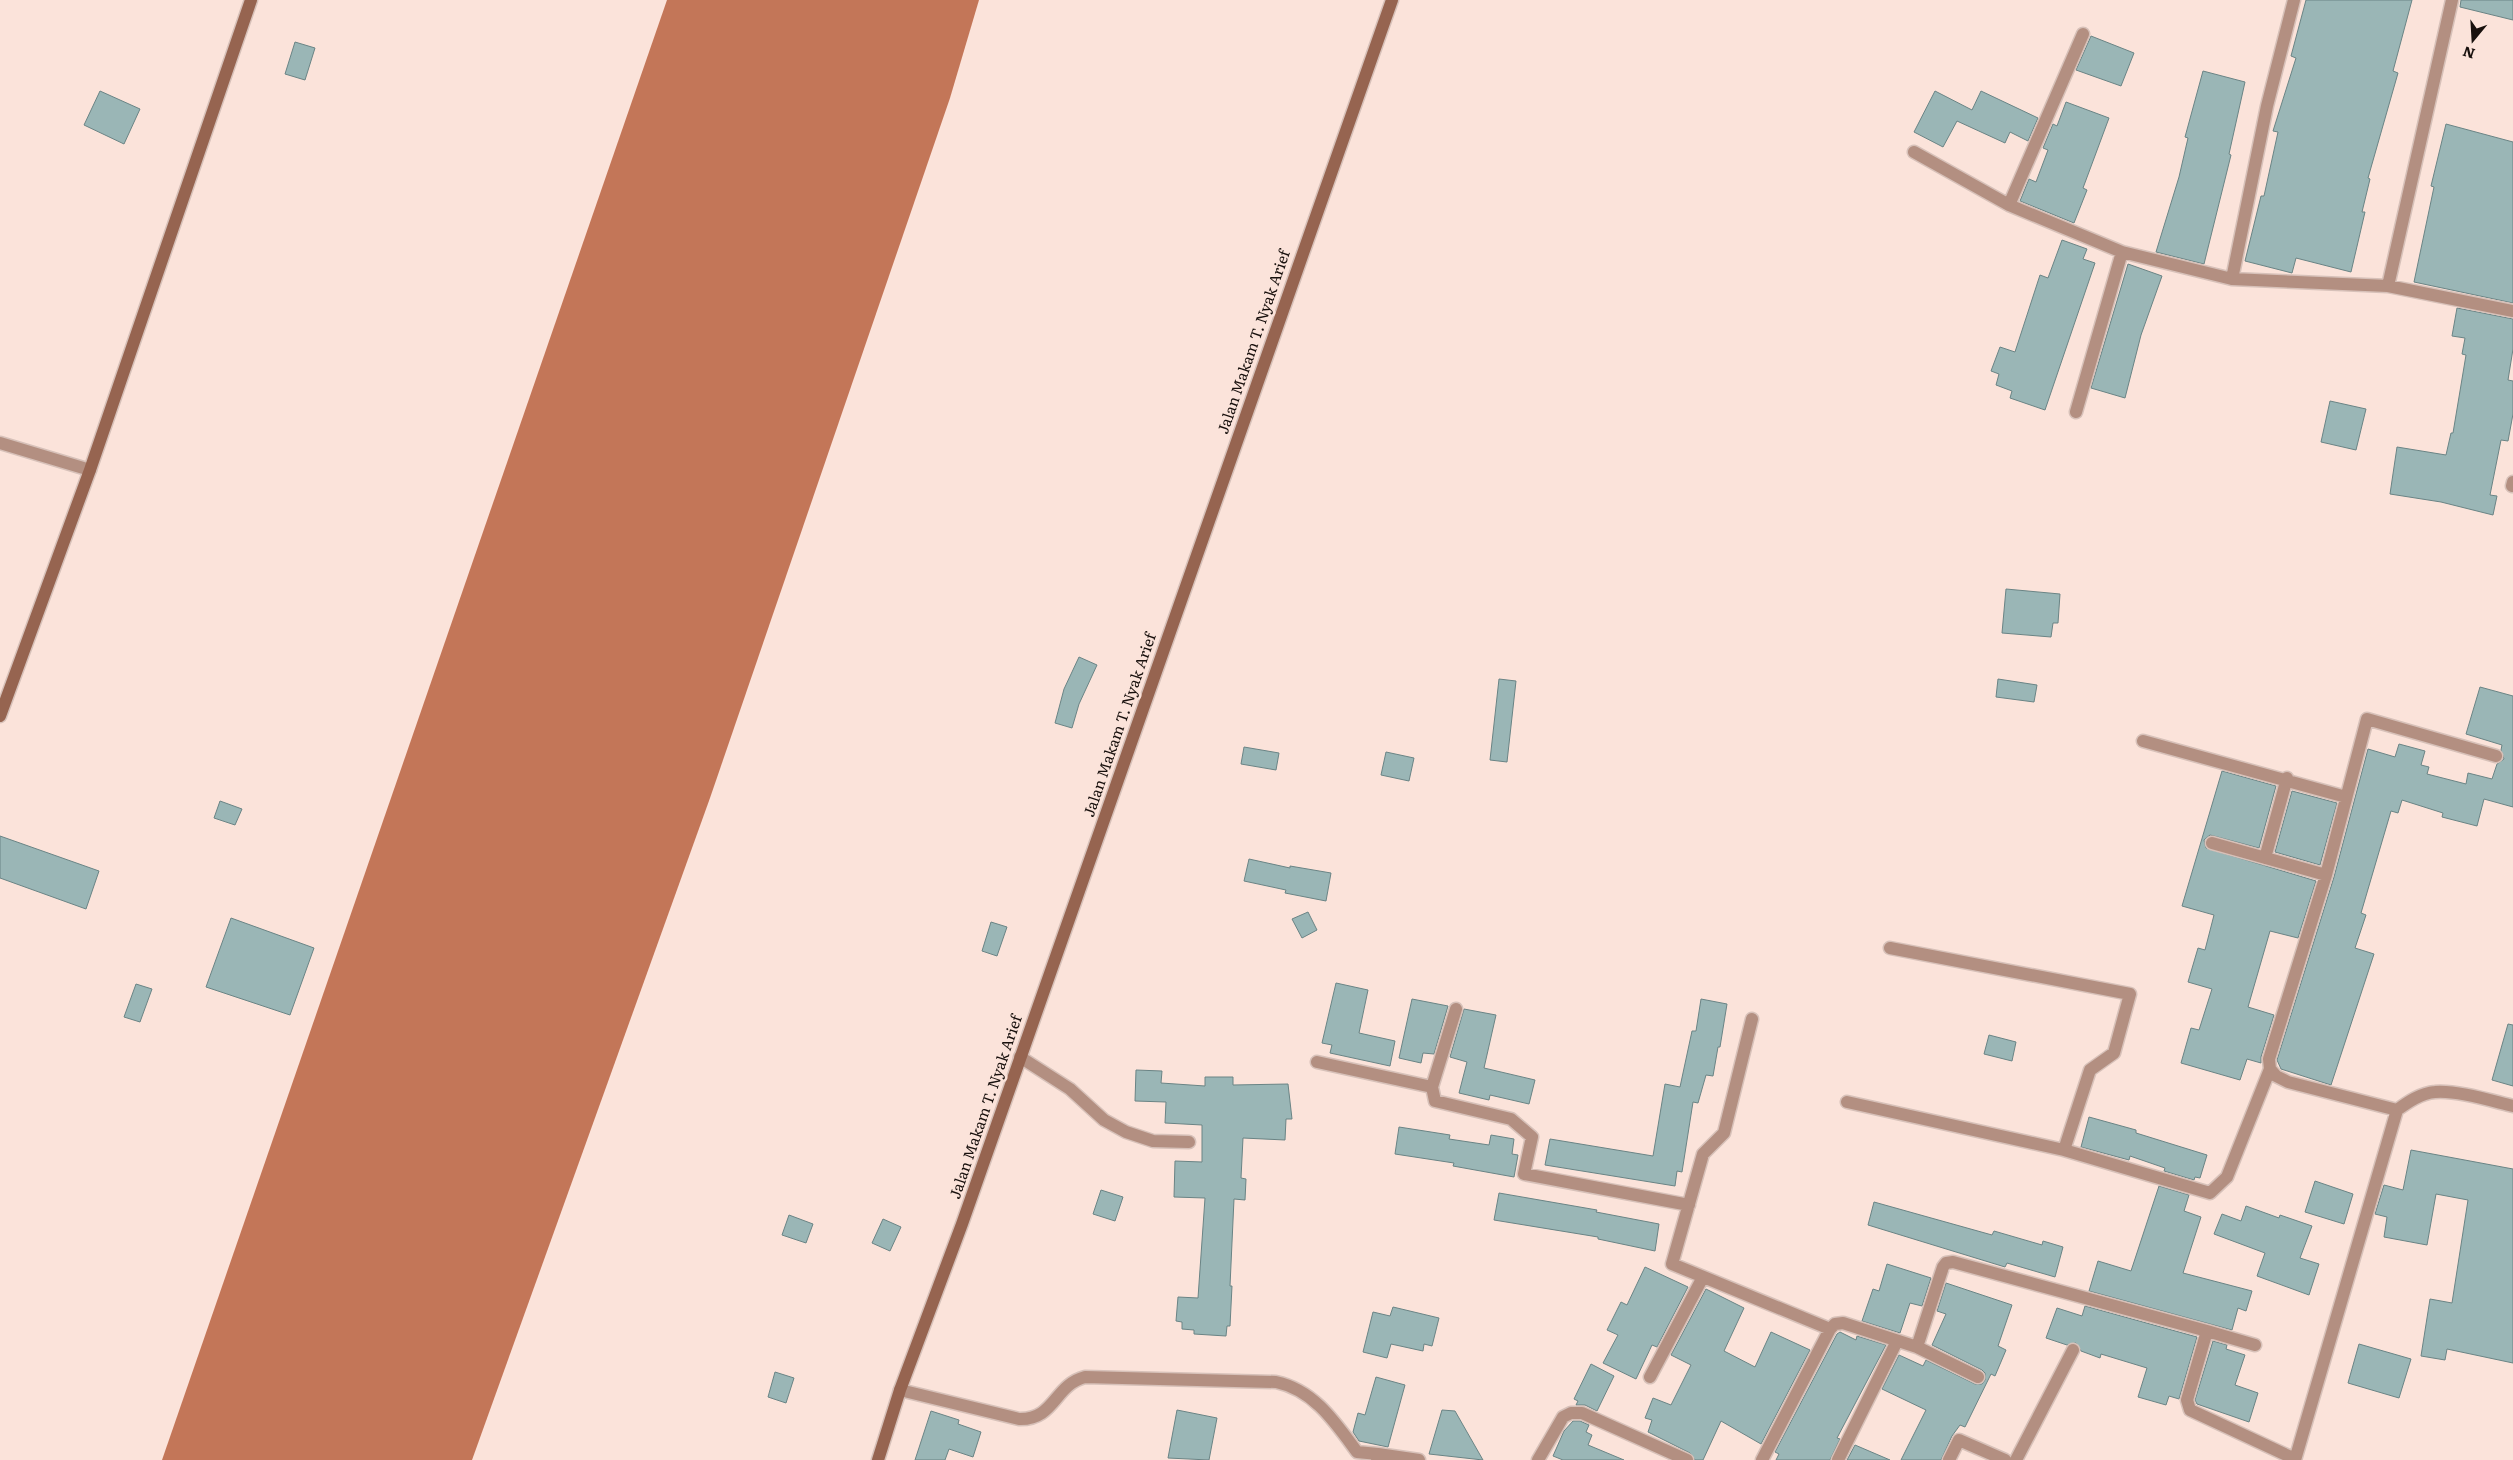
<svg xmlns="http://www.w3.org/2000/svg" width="2513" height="1460" viewBox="0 0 2513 1460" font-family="Literata,serif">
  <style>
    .water { fill: #c37658 }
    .building { fill: #9ab6b6; stroke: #6a8485 }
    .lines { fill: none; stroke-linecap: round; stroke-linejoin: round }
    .street-casing { stroke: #d7c1b9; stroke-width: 15 }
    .secondary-casing { stroke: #d7c1b9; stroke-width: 15 }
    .street { stroke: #b38f81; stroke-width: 12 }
    .secondary { stroke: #966450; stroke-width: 12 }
    .labels { text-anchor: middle; stroke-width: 5; stroke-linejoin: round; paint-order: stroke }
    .street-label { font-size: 15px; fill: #18100d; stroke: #fbe3da }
  </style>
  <rect width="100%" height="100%" fill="#fbe3da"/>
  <path class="water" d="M667,0h312l-29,98 -240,700 -238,662h-310z"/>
  <path class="building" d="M2306,0h106l-19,71 5,2 -30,105 2,1 -8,33h3l-14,60 -55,-14 -4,15 -47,-12 16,-65h3l14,-64 -5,-1 23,-73 -5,-2z
    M2461,0h52v20l-53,-13z
    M2091,36l43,17 -13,33 -45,-16z
    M295,42l20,6 -10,32 -20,-6z
    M2203,71l42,11 -16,72 2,1 -27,109 -48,-12 23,-75 9,-39 -3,-1z
    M100,91l40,18 -16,35 -40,-19z
    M1935,91l37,19 9,-19 57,27 -10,23 -18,-9 -5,11 -48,-22 -14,26 -29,-15z
    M2066,102l43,16 -26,70 4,2 -13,33 -54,-22 9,-22 7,3 12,-32 -5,-2 10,-24 4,2z
    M2446,124l67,18v161l-99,-21 20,-95 -3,-1z
    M2062,240l25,9 -4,10 12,4 -50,147 -35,-12 2,-7 -16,-6 3,-11 -8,-3 9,-24 15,5 25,-77 8,3z
    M2128,264l34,12 -21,59 -16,63 -34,-10z
    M2457,308l56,11v30l-5,31 5,1v33l-5,27 -7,-1 -11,55 7,1 -4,19 -52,-13 -51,-8 7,-47 49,8 5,-22h2l13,-78 -4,-1 3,-16 -13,-2z
    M2330,401l36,8 -10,41 -35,-8z
    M2006,589l54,5 -2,29h-5l-2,14 -49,-4z
    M1079,657l18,8 -18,39 -7,24 -17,-5 9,-34z
    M1499,679l17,2 -9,81 -17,-2z
    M1998,679l39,6 -3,17 -38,-5z
    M2480,687l33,9v111l-29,-8 -7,27 -35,-9 1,-4 -41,-13 -4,13 -7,-2 -30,102 5,2 -11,33 19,6 -43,131 -50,-16 -4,-9 57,-183 34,-128 27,8 4,-13 26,7 -4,14 8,2 -2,7 39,10 2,-11 24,6 5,-15 7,-5 -3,-9 1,-5 -36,-11z
    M1244,747l35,6 -3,17 -35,-6z
    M1386,752l28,6 -5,23 -28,-6z
    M2222,771l54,15 -17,62 -49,-13 -6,5 2,8 110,33 -18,57 -28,-7 -22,76 26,8 -13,42v6l-14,-4 -7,21 -59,-17 10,-35 8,2 13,-41 -24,-7 10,-34 7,2 9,-35 -32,-9z
    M2292,791l45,12 -17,62 -45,-13z
    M220,801l22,8 -7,16 -21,-7z
    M0,836l99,35 -13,38 -86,-31z
    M1249,859l41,9v-2l41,7 -5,28 -41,-8 1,-3 -42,-9z
    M1308,912l9,18 -15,8 -10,-19z
    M231,918l83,30 -24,67 -84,-28z
    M991,922l16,5 -10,29 -15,-5z
    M1336,983l32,7 -9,43 36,8 -5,25 -60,-13 2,-8 -10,-2z
    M136,984l16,5 -12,33 -16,-5z
    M1412,999l36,7 -14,48 -11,-1 -2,10 -22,-5z
    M1701,999l26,5 -7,43h-2l-5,29 -7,-1 -8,28 -5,-1 -11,70 -5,-1 -2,15 -130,-21 5,-26 103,17 12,-72 15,3 12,-56h4z
    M1464,1009l32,6 -12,53 51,12 -6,24 -39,-9 -1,5 -30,-7 8,-31 -17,-5z
    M2508,1024l5,1v61l-21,-6z
    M1989,1035l27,7 -4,19 -28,-7z
    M1136,1070l26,1 -1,12 44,3v-9h28v8l55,-1 4,35h-6l-1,21 -42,-2 -2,40 5,1 -1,21 -11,-1 -4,87h2l-2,40h-3l-1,10 -32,-2v-4l-12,-1v-7l-6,-1 2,-24 20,1 7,-100 -31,-1 1,-36 27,1v-37l-37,-2 1,-21 -31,-1z
    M2089,1117l47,13v3l71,22 -7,23 -5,-1 -1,3 -30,-9 1,-3 -35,-12 -1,4 -48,-13z
    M1399,1127l51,8 -1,4 40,6 2,-10 23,4 -2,15 6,1 -4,22 -61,-11 1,-3 -59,-9z
    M2411,1150l102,19v194l-66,-14 -2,11 -24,-4 9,-57 22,4 16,-103 -32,-6 -9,51 -43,-8 3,-20 -12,-3 9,-29 19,5z
    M2315,1181l38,13 -9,30 -39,-12z
    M2159,1186l30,9 -5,16 17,6 -18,56 69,18 -6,20 -8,-3 -6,22 -143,-39 9,-30 33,10z
    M1101,1190l22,7 -8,24 -22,-7z
    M1499,1193l98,17 -1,2 63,12 -4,27 -57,-12v-2l-104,-17z
    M1874,1202l118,33 2,-4 48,14 1,-4 20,6 -8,30 -48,-14 -2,4 -137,-42z
    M2246,1206l33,12 1,-3 32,11 -12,32 19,6 -10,31 -52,-19 8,-23 -51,-19 8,-20 19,7z
    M789,1215l24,9 -7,19 -24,-8z
    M883,1219l18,8 -11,24 -18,-8z
    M1887,1264l44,14 -9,28 -12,-3 -10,30 -38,-12 11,-32 6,2z
    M1645,1267l43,20 -31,60 -5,-2 -16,34 -33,-16 15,-28 -11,-5 14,-28 6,3z
    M1946,1283l66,22 -14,41 8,4 -11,26 -4,-2 -26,53 -5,-2 -8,11 -11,24h-40l25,-50 -44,-21 17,-34 24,11 3,-6 49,24h7l3,-4v-7l-3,-3 -50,-25 14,-31 -9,-3z
    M1706,1289l38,19 -20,43 31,16 16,-35 39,18 -49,94 -40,-23 -18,39h-8l-5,-7 -42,-21 4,-12 -7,-2 8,-20 18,7 20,-40 -20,-10z
    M2085,1306l112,31 -18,62 -10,-3 -3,9 -28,-8 9,-29 -46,-14 -1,4 -19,-7 -5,-8 -9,2 -21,-7 11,-30 25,8z
    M1393,1307l46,11 -7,28 -8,-2 -1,7 -32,-7 -4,14 -24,-6 10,-40 17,4z
    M1840,1332l16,8 1,-4 29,9 -49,93 3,1 -10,21h-54l3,-6 -4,-2 62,-118z
    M2213,1341l14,4 -1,4 19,6 -10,30 23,8 -9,29 -52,-18 -2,-4z
    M2359,1344l52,15 -12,39 -51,-15z
    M1591,1364l23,12 -17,35 -12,-6h-9l2,-4 -4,-2z
    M775,1372l19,6 -8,25 -18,-6z
    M1376,1377l29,8 -17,62 -29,-6 -6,-9 5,-19 7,2z
    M1177,1410l40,8 -8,42 -41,-2z
    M1442,1410l13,1 28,49 -54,-6z
    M931,1411l28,9 -1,4 23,8 -8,25 -24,-8 -4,11h-30z
    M1573,1421h7l9,4 -3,7 6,3 -4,10 36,15h-61l-10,-4 11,-25z
    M1855,1445l35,15h-43z"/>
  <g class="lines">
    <g class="street-casing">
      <path id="street" d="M1914,152l95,53 113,47
        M2009,205l74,-171
        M2232,279l35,-173 27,-106
        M2388,286l64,-286
        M2076,412l46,-160 110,27 156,7 125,25
        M0,443l90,27
        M2512,486l1,-4
        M2143,741l203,56
        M2212,843l114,32
        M2265,858l22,-80
        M1890,948l240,46 -16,59 -24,17 -26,80
        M1456,1009l-24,78 3,14 76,18 21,18 -8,37 165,31
        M1752,1019l-28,114 -21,21 -31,110 158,65
        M1020,1057l50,32 34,31 22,12 27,9 36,1
        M1317,1062l115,25
        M1847,1102l217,48 146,43 17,-16 43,-108
        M2397,1110l-109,-28 -12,-6 -6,-7 -1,-10 57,-184 41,-156 129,37
        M2207,1331l48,14
        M1917,1347l61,30
        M1650,1377l53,-100
        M900,1390l119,29c36,1 35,-34 66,-42l191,5c38,8 59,40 81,70l21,2 -1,6
        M1378,1454l41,6
        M1538,1460l25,-43 8,-4h11l105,47
        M1762,1460l68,-131 5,-5 8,-1 74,24 26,-80 3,-4 7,-1 254,69 -20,69 3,10 105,49
        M1838,1460l59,-119
        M1949,1460l10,-20 46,20
        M2016,1460l57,-110
        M2295,1460l102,-350c11,-8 24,-17 38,-18 21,-2 57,9 78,14"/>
    </g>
    <g class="secondary-casing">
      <path id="secondary" d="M0,716l90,-246 161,-470
        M878,1460l22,-70 62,-166 430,-1224"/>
    </g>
    <use href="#street" class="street"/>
    <use href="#secondary" class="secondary"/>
  </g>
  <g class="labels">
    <g class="street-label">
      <text transform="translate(1254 342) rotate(-71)" y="5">Jalan Makam T. Nyak Arief</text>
      <text transform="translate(1120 725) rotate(-71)" y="5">Jalan Makam T. Nyak Arief</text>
      <text transform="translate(986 1107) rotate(-71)" y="5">Jalan Makam T. Nyak Arief</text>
    </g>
  </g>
  <g transform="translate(2473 40) rotate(198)" stroke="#fbe3da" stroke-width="4" paint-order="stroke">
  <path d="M0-4L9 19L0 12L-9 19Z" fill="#18100d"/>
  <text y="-8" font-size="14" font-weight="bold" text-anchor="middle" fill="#18100d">N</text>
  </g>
</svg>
